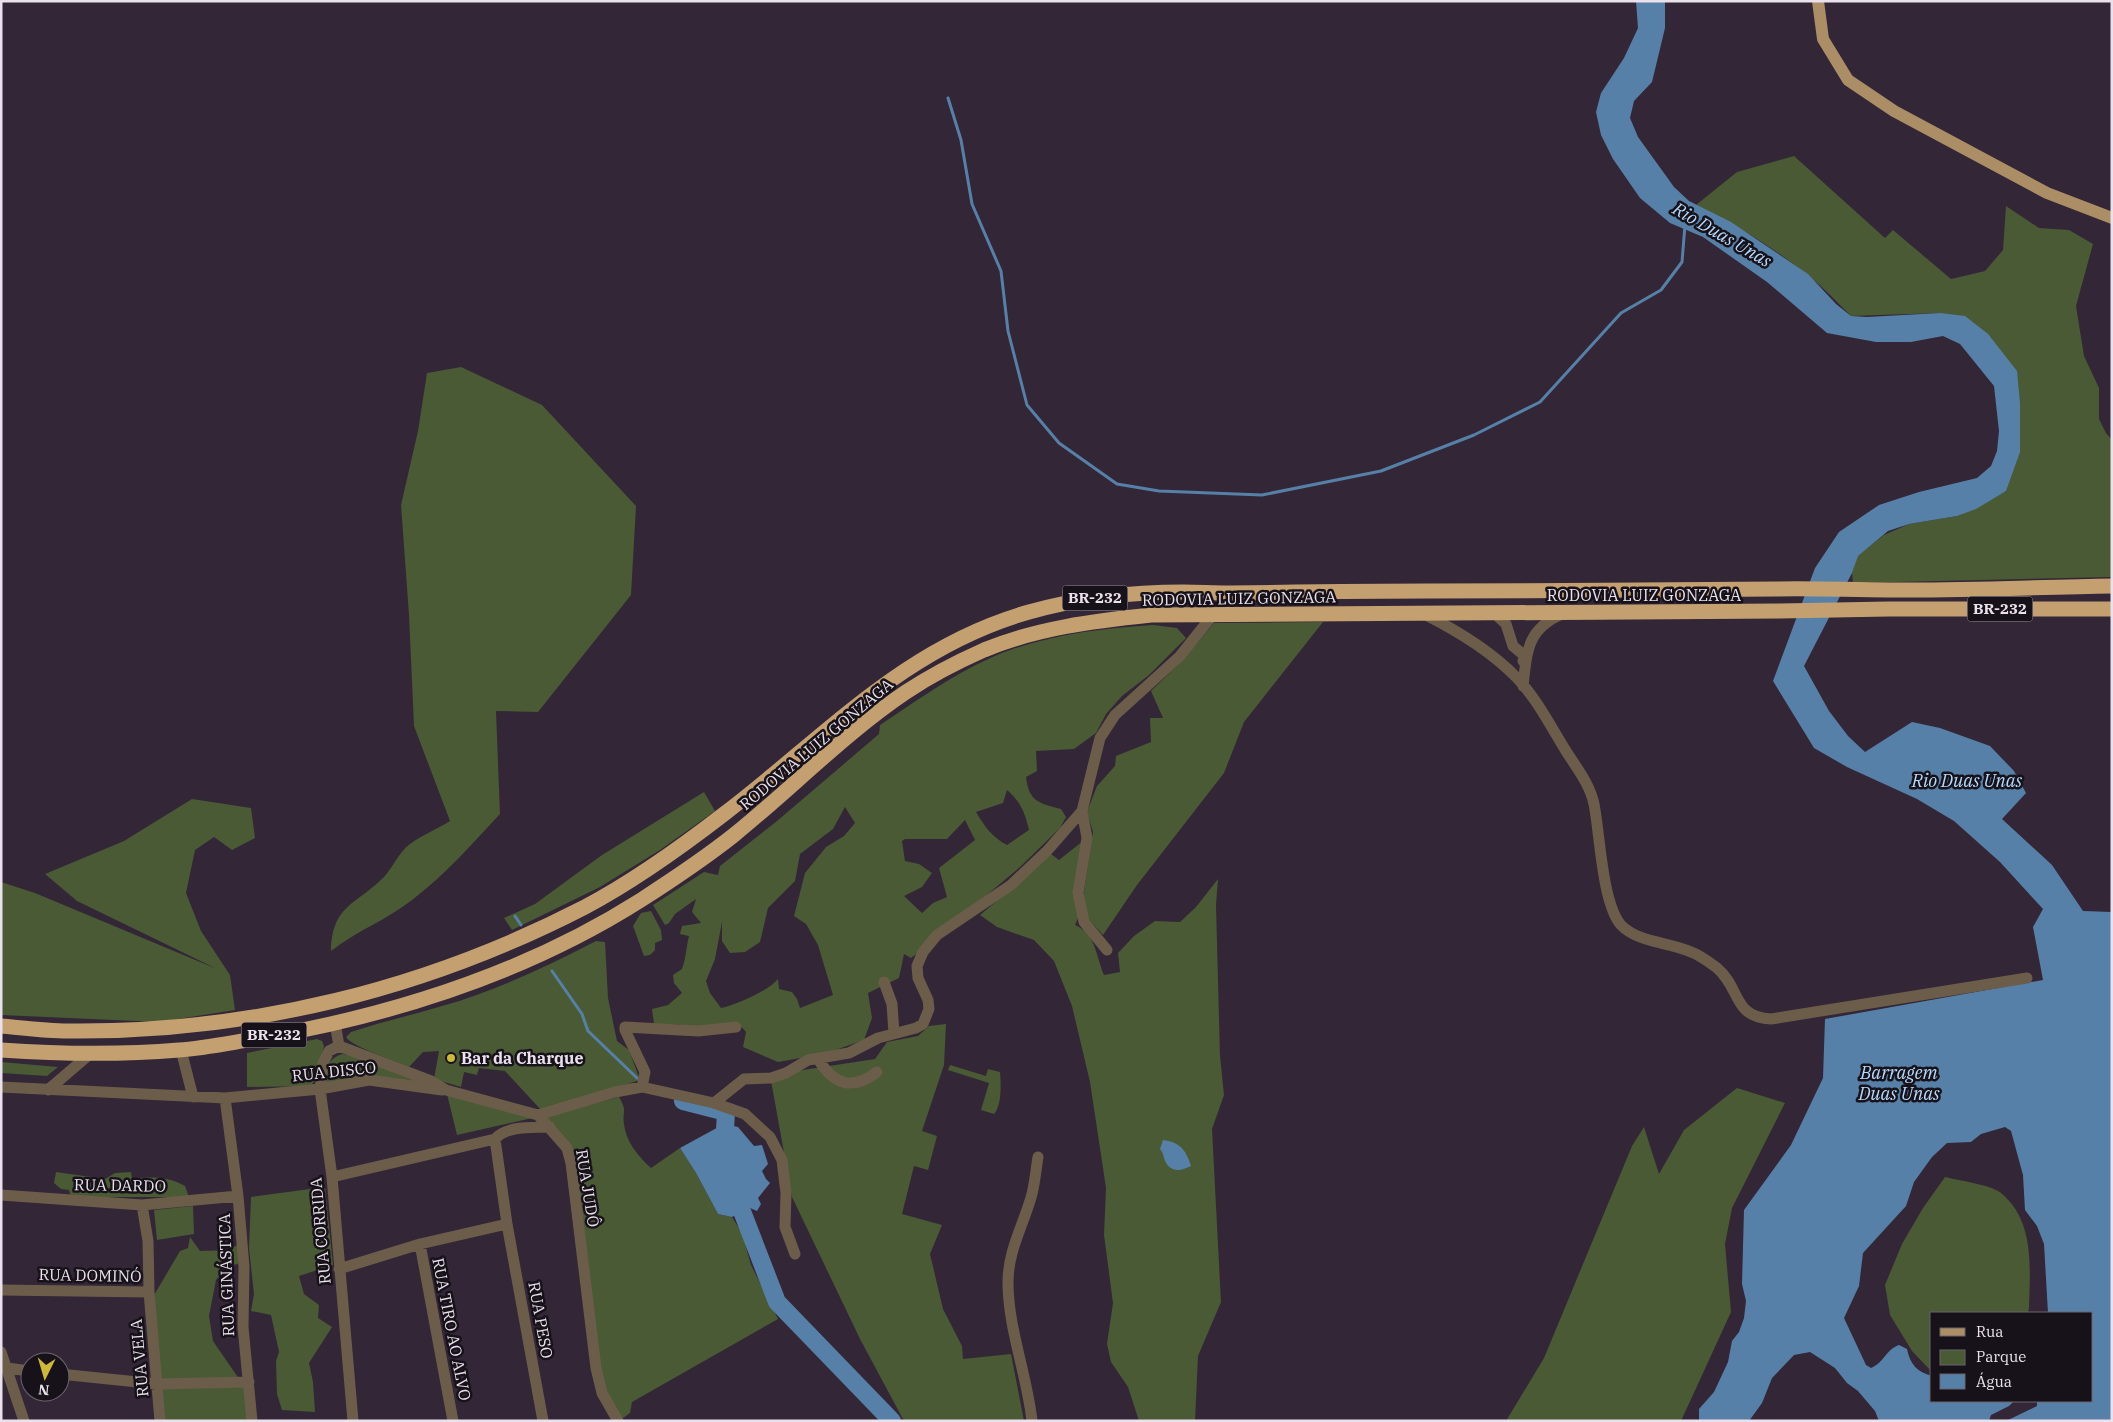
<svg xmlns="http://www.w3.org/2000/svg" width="2113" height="1422" viewBox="0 0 2113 1422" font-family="'IBM Plex Serif',serif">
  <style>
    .green { fill: #495a35; fill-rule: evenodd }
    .water { fill: #5780a8 }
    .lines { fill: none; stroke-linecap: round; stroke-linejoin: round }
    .stream { stroke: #5780a8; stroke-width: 3 }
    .river { stroke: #5780a8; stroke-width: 18 }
    .minor { stroke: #6c5d4a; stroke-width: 11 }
    .major { stroke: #ab8d66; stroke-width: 12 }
    .highway { stroke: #c4a070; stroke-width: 15 }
    .poi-dot { fill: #ceb837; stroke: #171219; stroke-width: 2 }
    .labels { text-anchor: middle; stroke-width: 5; stroke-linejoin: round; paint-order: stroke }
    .shield { fill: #171219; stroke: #aba3ad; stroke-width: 1 }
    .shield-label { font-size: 15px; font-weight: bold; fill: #eae1ec }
    .street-label { font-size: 16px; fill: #eae1ec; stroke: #171219 }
    .poi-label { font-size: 16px; font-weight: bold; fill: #eae1ec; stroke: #171219; text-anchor: start }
    .water-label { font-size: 18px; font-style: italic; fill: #b5dafe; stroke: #171219 }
  </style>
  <rect width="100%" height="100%" fill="#332637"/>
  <path class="green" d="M1794,156l91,82 8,-8 58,49 34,-8 18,-21 3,-44 33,22 30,2 24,14 -17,62 8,50 15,32v31l7,14 6,7v137l-259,6 -1,-10 5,-17 27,-21 25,-11 48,-8 49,-25 14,-88 -80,-90 -89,3c-13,-13 -26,-27 -40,-38 -35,-29 -74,-53 -115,-73l41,-33z
    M461,367l81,38 94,101 -5,89 -93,117 -42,-1 4,103c-28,30 -55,61 -88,86 -25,20 -56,31 -81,51 1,-46 25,-46 53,-74 9,-10 15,-25 26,-33 12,-9 27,-15 40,-23l-36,-95 -5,-111 -8,-110 17,-74 9,-58z
    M1323,622l-79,100 -20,51 -87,112 -34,50 -22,-24 12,-79 -6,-20 10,-26 18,-20 1,-10 35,-14 -1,-24h13l-12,-27 33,-32 30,-36z
    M1153,625l24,3 9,10 -37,37 -27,21 -16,18 -10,19 -22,16 -38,2 1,20 -11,6c3,25 13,26 35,32l5,8 -6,11 -40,39 -101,85 -8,6 -7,-4 -5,24 -31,15 4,25 -8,22 -40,14 -46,8 -35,-15 3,-15 -8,-9 -35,5 -29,-4h-20l-2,-15 16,-4 14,-12 -8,-10 -1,-8 9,-6c4,-11 4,-21 7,-33l-9,-2 2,-8 19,-3 -9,-11 4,-13 -21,15 -6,9 -4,2 -12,-20 51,-33 14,3 2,-9 57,-45 102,-87 1,-9c41,-27 83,-58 130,-75 45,-16 95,-22 143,-25zM1007,790c14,12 18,23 22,40l-22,15c-15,-8 -22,-18 -31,-33l27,-9zM845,807l10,16 -11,13 -18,11 -21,26 -11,43 12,8 12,21 15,50 -33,13 -3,-9 -5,-7 -13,-3 -1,-10c-10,12 -42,26 -57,29l-11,-15 -4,-12 9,-22 7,-37v19l8,12 15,-1 15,-10 8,-34 27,-27 5,-27 33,-25zM965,820l10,20 -36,28 8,29 -14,6 -11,10 -18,-17 18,-9 10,-14 -13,-9 -14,-3 -3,-20 3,-2h42z
    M704,792l11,19 -55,39 -60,37 -88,43 -8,-12 31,-14 67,-49z
    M192,799l59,9 4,30 -23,12 -18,-13 -19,13 -9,43 15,38 29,44 5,35 -76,12 -158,-7v-133l34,11 182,76 -140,-68 -32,-27 79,-33z
    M1083,841l-3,73 -5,11c21,9 21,31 29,50l16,-3 -2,-19 16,-17 21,-15 25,1 16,-15 22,-28 -2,26 4,151 4,39 -12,34 9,173 -23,54 -3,65h-56l-11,-34 -17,-25 -4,-18 6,-41 -9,-68 2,-47 -16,-106 -18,-76 -18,-45 -20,-21 -37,-13 -17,-12 54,-45 17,-16 8,6z
    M651,911l10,19 1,10 -7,3v7l-5,5 -6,1 -11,-30 8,-13z
    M596,941l9,1 3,56 9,43 12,9 11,30 -98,31 -37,-40 -26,-3 -2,7 -13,-3 -3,15 -27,-8 5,-28 -16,1 -14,15c-13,-6 -57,-20 -63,-30l5,-5c30,-10 61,-17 91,-26 54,-15 105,-40 154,-65z
    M946,1024l-2,41 -22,66 15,5 -9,34 -14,-4 -12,48 40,11 -12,29 13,55 19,37 1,13 48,-5 13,67h-120l-44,-82 -68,-142 -22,-122 105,-16 12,-17 31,-6 11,-10z
    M317,1039l5,2 2,5 -8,34 -6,6 -63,1v-34z
    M342,1054l12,2 77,30 -24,-5 -80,5c-6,-15 1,-27 15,-32z
    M1,1062l57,5 -11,9 -46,-3z
    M950,1065l36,11 2,-7 12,3c1,11 2,34 -6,42l-13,-4 8,-27 -41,-13z
    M1737,1088l48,15 -53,105 -7,36 6,68 -50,109h-175l38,-63 88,-212 12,-19 15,47 25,-44z
    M447,1094l90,23 -80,18z
    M619,1097c9,16 3,12 5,27 2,18 14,32 27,44l29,-20 16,25 22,41 14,3 10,16 9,32 27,54 -146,83 -2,11 -11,8 -17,-31 -31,-243 -25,-31z
    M56,1172l49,7 10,-6 16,-1 1,6c20,-1 36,-2 53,8l4,11h-118l-2,-7 -8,-1 -7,-6z
    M1945,1177c12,3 47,8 56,16 34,28 29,75 28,115l-1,5h-96v59l-20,-21 -22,-36 -5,-30 17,-41 21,-36z
    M325,1187l8,78 -34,11 5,18 15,11 -1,13 14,9 -23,36 4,19 2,30 -33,-2 -5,-16 -1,-33 3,-9 -8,-37 -20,-4 3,-17 -5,-46 2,-51z
    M193,1206l1,28 -37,6 -3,-30z
    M190,1237l10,14c16,-1 23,1 38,-6v19l-11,2 -11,14 -7,36 4,25 33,48 4,32h-90l-10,-119 30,-51 8,-3z"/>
  <path class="water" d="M1636,1h29v27l-13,54 -18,19 -4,17 8,19 36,50 15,14 42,21 77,52 28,30 15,12 16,1 73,-4 25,3 23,18 29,37 3,32v49l-14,39 -30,18 -19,7 -48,8 -21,7 -30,25 -6,17 -48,93 25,45 19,25 17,16 47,-30 28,6 50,18 24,25 12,22 -24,26 50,46 31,46 29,1v509h-106l31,-15v-5h55v-88h-44l-4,-69 -7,-18 -12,-16 -2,-35 -12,-44 -6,-4 -24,7 -10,8 -24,1 -15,14 -18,25 -8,24 -43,47 -4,33 -15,32 22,47 5,3c15,-7 14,-18 28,-23l8,4c3,15 10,23 25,27v25h82l-5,5 -18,9 -2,6h-110l-4,-10 -17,-20 -11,-8 -12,-15 -25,-16 -16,3 -22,23 -10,25 -13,18h-50v-12l15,-17 14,-30 4,-21 7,-9 5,-14 2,-17 -4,-17 2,-74 47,-65 32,-67 2,-59 218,-39 -10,-53 10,-18 -43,-47 -46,-41 -37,-22 -70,-32 -33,-19 -41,-67 42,-113 24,-36 40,-27 40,-13 58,-14 14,-12 6,-15 2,-20 -5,-45 -34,-42 -17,-8 -32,6h-35l-49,-9 -60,-51 -64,-45 -33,-14 -30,-25 -27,-39 -12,-24 -5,-23 5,-19 23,-35 14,-30z
    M724,1124l14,3 16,19 8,-1 6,19 -6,7 4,8 4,4 -12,15 3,6 -4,7 -7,-3 -18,9 -14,-3 -22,-41 -16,-25z
    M1163,1140c17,2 23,10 28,26 -10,5 -20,7 -26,-5 -2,-5 -1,-7 -5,-12z"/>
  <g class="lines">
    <path class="stream" d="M948,98l13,42 11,64 29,67 7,60 19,74 32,38 58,41 42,7 103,4 119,-24 93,-36 66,-33 81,-89 40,-23 21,-28 3,-37
      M515,916l6,9
      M552,971l30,43 6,17 49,47"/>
    <path class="river" d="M683,1101l43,11 -2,35
      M733,1188l44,114 115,119"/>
    <path class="minor" d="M1494,613l12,11 7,22 13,11 -3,4
      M1424,614c34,17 67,37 93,64 20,21 34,49 49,73 10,16 24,33 28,53 6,30 8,99 27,121 17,18 49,17 70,27 9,3 18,10 26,16 24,20 15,49 54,51l256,-41
      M1523,686c4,-35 4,-57 39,-72
      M1082,811l5,27 -9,55 6,29 23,28
      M884,982l8,22 2,29
      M335,1023l4,23
      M339,1046l92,35 15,9 92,25 29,33 4,15 25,205 6,25 16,28
      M339,1046l-10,5 -6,12 -3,26 12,88 21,244
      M181,1050l12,47
      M818,1059c16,26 34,32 59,13
      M1,1087l224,11 95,-9 49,-9 73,10
      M642,1087l3,-15 -20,-42v-3l73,4 38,-4
      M48,1090l43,-37
      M225,1098l13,98 6,71 -1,60 9,94
      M714,1103l31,11 25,23 12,23 4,33 -1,34 10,27
      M538,1115l77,-23 27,-5 72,16 30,-24 27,-1 15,-5 22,-13 41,-7 29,-15 38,-10 7,-4 6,-15 -1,-9 -10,-22 -1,-12 6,-14 14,-17 74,-50 36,-34 35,-40 18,-73 15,-23 65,-59 32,-40
      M495,1139l12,85 36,197
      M332,1177l163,-38c12,-14 38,-11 55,-12
      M1,1195l141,10 96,-9
      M142,1205l6,36 1,51 11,129
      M420,1244l33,177
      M339,1269l81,-25 87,-20
      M1,1290l148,2
      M1,1352l23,69
      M7,1368l23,3
      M60,1374l97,10 92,-2
      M1032,1421c-5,-47 -24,-92 -24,-139 0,-32 16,-58 24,-88 3,-12 4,-25 6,-37"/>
    <path class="major" d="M1818,1l5,38 25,41 46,31 153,82 65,25"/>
    <path class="highway" d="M1,1026c22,2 45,5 67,5 181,2 356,-41 517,-124 49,-26 95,-59 139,-93 100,-76 180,-167 305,-202 50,-14 102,-20 155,-20 15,0 29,1 44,1 68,-1 135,-2 202,-2 115,0 231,-1 346,-2 38,-1 75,1 112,1 75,1 149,-3 224,-4
      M1,1050c59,4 119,5 178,0 27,-2 55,-8 82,-12 132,-23 265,-65 380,-138 31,-20 64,-42 93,-65 57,-46 111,-102 172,-143 24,-16 51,-30 78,-42 53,-22 110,-29 167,-35l629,-4 109,-2h223"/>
  </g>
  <circle class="poi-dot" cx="451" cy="1058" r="5"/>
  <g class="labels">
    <g class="shield">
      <rect x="1062.5" y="585.5" width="65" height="25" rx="4"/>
      <rect x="1967.5" y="596.5" width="65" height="25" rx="4"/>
      <rect x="241.5" y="1022.5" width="65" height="25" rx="4"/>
    </g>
    <g class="shield-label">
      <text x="1095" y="603">BR-232</text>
      <text x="2000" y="614">BR-232</text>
      <text x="274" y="1040">BR-232</text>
    </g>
    <g class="street-label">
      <text x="1644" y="601">RODOVIA LUIZ GONZAGA</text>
      <text transform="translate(1239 598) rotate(-1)" y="6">RODOVIA LUIZ GONZAGA</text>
      <text transform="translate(816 744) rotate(-40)" y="6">RODOVIA LUIZ GONZAGA</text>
      <text transform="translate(334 1071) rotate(-6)" y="6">RUA DISCO</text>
      <text transform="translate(120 1185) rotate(1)" y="6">RUA DARDO</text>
      <text transform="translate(588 1188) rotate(81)" y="6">RUA JUDÔ</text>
      <text transform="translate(320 1231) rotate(-95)" y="6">RUA CORRIDA</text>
      <text transform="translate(90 1275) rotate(1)" y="6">RUA DOMINÓ</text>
      <text transform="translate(226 1275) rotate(-92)" y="6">RUA GINÁSTICA</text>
      <text transform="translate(541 1320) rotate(80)" y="6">RUA PESO</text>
      <text transform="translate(452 1329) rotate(79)" y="6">RUA TIRO AO ALVO</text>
      <text transform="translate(139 1358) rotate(-95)" y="6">RUA VELA</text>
    </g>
    <g class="poi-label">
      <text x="461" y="1064">Bar da Charque</text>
    </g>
    <g class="water-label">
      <text transform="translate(1722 235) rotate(30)" y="6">Rio Duas Unas</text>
      <text x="1967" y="787">Rio Duas Unas</text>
      <text x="1899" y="1079">Barragem<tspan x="1899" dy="21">Duas Unas</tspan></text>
    </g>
  </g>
  <rect width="2113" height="1422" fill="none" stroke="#eae1ec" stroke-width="5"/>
  <rect x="1930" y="1312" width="162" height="90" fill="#171219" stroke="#6b656d"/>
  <rect x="1940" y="1328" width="25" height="8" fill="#ab8d66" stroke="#6b656d"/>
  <text x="1976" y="1337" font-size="15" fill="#eae1ec">Rua</text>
  <rect x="1940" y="1350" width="25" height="15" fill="#495a35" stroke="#6b656d"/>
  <text x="1976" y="1362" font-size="15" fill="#eae1ec">Parque</text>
  <rect x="1940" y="1374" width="25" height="15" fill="#5780a8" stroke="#6b656d"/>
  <text x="1976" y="1387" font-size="15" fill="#eae1ec">Água</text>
  <g transform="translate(45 1377) rotate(185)"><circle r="24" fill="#171219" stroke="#6b656d"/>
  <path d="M0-4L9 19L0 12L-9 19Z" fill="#ceb837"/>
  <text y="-8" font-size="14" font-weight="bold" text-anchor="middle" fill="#eae1ec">N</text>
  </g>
</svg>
